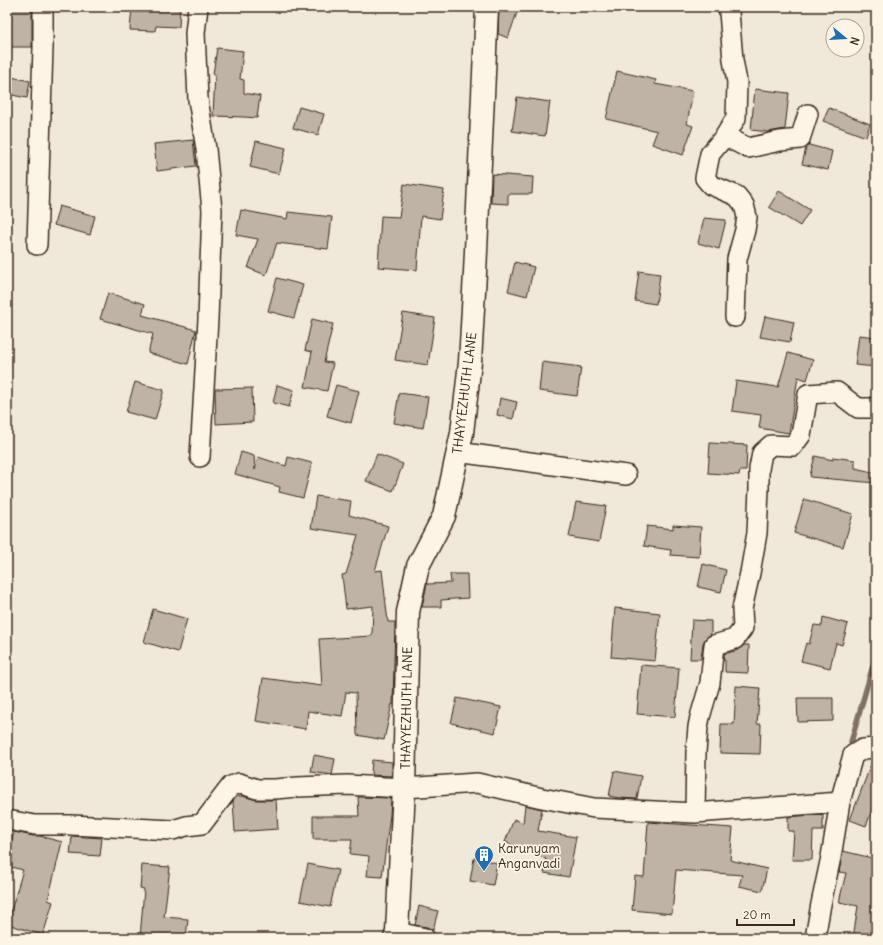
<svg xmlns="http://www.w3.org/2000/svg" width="883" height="945" viewBox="0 0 883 945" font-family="Delius,sans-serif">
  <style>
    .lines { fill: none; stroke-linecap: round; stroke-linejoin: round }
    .stream { stroke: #7e7163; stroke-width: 5.5 }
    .building { fill: #beb3a4; stroke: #3b2a1e }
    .street-casing { stroke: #3b2a1e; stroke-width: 22 }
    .secondary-casing { stroke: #3b2a1e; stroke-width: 25 }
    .street { stroke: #fcf5e5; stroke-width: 19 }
    .secondary { stroke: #fcf5e5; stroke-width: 22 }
    .labels { text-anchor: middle; stroke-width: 3.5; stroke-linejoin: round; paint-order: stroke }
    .street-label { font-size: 13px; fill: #3b2a1e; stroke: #fcf5e5 }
    .poi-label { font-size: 13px; fill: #3b2a1e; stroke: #fcf5e5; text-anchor: start }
  </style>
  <rect width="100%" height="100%" fill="#f0e9d9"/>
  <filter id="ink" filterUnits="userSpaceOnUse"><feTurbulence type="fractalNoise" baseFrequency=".025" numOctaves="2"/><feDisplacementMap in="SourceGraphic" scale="8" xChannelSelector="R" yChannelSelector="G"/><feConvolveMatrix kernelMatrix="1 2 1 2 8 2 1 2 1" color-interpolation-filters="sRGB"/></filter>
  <g filter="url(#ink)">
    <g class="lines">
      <path class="stream" d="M864,742h-13l25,-87"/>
    </g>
    <path class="building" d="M7,7h25v40h-25z
      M132,7h39v1l9,1 -1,18 -23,-1 -1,5 -25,-1z
      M501,7h18l-11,31 -10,-4 1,-24z
      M217,48l26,3 -3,28 4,1v13l16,3 -3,22 -13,-1 -31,-1 2,-42h-2z
      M617,71l39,9 -1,4 38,7 -6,33 6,2 -10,29 -31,-11 5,-13 -51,-12z
      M7,76l23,5 -3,17 -20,-4z
      M755,89l34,4 -4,36 -17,3 -17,-2z
      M517,97l33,5 -5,34 -33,-5z
      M299,107l25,7 -6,21 -25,-7z
      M829,108l41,16 -4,13 -43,-16z
      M193,140l3,26 -39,5 -3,-27z
      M256,141l30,7 -7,26 -29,-7z
      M809,145l23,6 -4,19 -26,-6 4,-16z
      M492,174l41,3 -1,17h-24v10l-17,-1z
      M404,184l40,6 -4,29 -19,-3 -4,54 -39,-3 3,-51 18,1z
      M779,191l31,19 -10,16 -31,-19z
      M59,206l36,10 -5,19 -36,-10z
      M241,210l46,9 1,-7 44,5 -4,32 -51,-6 -11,32 -18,-7 10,-29 -22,-4z
      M704,218l22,2 -7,29 -21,-6z
      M515,262l19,5 -7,29 -19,-5z
      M639,271l21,3 -4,30 -21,-3z
      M277,278l26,7 -9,33 -26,-7z
      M108,293l37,11 -3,11 54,15 -8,34 -40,-11 5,-19 -53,-15z
      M403,313l32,5 -7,47 -33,-5z
      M765,316l29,6 -4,20 -30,-5z
      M312,319l21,5 -9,38 9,1 -6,28 -22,-4 7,-35 -7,-2z
      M859,335l17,2v30l-21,-2z
      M788,353l25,7 -6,20 -9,-3 -9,56 -30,-5 2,-13 -29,-4 4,-30 42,6z
      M542,362l39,5 -4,29 -38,-5z
      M135,382l29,8 -9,30 -29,-8z
      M277,385l17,5 -5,17 -16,-4z
      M336,385l23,6 -8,32 -24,-7z
      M252,388l1,34 -37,2 -1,-35z
      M399,393l29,4 -5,31 -29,-5z
      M500,398l17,4 -4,17 -16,-4z
      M710,443l37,2 -1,26h-6l-1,4 -31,-2z
      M241,452l13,4 1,14 3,-13 28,9 2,-9 24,6 -9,35 -24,-6 1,-5 -45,-13z
      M377,454l26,10 -10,27 -27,-10z
      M815,456l18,4v-3l22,3v8l21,5v10l-66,-6 1,-2h-1z
      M316,496l35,5 -2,14 39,11 -13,45 7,-1 6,52h7l-2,83 -1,-1 -8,36 -27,-5 -1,-42 -10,-1 -4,24 -34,-5 -2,18 -50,-8 7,-43 59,8 -3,-47 53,-3 1,-30 -27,3 -4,-34 4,-1 12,-39 -47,-7z
      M804,499l49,15 -10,33 -49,-14z
      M576,502l30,4 -7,36 -30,-5z
      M673,525l28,2 -2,30 -29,-2 1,-5 -27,-4 3,-20 26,3z
      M703,564l23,6 -5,22 -23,-5z
      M450,574h17l1,24 -27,2v7h-19l5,-23 24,-1z
      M615,608l45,5 -5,48 -44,-4z
      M153,609l34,10 -9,33 -34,-10z
      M823,617l25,7 -6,21 -6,-2 -6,25 -29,-7 5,-18 3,1 5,-19 8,1z
      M692,620l19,1v13l-5,4 -3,5 -2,16h-11z
      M744,645h5l-1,28 -23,-1v-12h-2l1,-6 14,-4z
      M641,665l38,3 -4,49 -38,-3z
      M736,686l24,2 -3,36h4l-1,30 -40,-1 1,-29h13z
      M457,698l44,9 -6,26 -44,-10z
      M797,698h36v23l-35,1z
      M314,755l21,4 -3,16 -21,-3z
      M873,759h3v41l-10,26 -16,-6z
      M372,760l20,2v14l-21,-1z
      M614,771l27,5 -4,23 -18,-1 -10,-2z
      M237,796h5l15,4h19l2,29 -43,3 -2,-31z
      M358,797l33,1 -1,17 -8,62 -15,-1 2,-20 -19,-2 2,-15h-39v-23h46z
      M525,805l17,4 -4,22 38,6 -7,40 -25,-4 2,-14 -41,-17 9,-23 9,4z
      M823,814v17h-10l-1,29h-20l2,-29h-6v-14z
      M648,822l85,6 -3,32 37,9 -5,22 -23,-5 3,-11 -66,-5 -4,44 -40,-4 3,-34 9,1z
      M14,832l19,4h7l22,6 -14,58 5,2 -10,33 -36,-11 16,-54 -16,-4v-8z
      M72,836l30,2 -2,18 -30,-2z
      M843,851l33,8v63l-2,16h-21l5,-32 -19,-4 7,-29 -7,-1z
      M474,858l23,5 -4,22 -23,-4z
      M308,864l30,6 -8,37 -30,-6z
      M142,865l28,2 -6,50 24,2 -2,19h-46l4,-49 -4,-1z
      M419,906l19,5 -5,19 -6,-3 -12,-2z"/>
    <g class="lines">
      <g class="street-casing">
        <path id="street" d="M198,7l-3,26 3,66 8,50 6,61 -4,109 -8,138
          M730,7l-1,5 4,48 4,22 -1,36 -11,18 23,12 32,-7 20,-2 8,-25
          M725,136l-15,18 -5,24 6,7 26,11 7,9 3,12 -2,13 -8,29 -2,58
          M37,245l6,-198v-40
          M457,452l169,23
          M695,813l1,-61 2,-25 2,-10 10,-34 4,-38 21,-6 8,-11 -1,-19 8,-36 7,-40 2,-44v-20l3,-16 9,-8 22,1 8,-11 7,-41 29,-2 21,16h18
          M7,820l28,5h36l102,5 13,-4 16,-2 29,-38 8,-3 18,6h18l23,-2 49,-2 57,3 73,-5 65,15 52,10 101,5 145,-11 13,-47 10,-6 13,-1
          M397,932l28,6
          M815,938l6,-34 10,-47 9,-55"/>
      </g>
      <g class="secondary-casing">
        <path id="secondary" d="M395,938l2,-6 7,-144 4,-176 10,-46 26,-50 18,-83 8,-71 5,-89 12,-266"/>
      </g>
      <use href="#street" class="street"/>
      <use href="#secondary" class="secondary"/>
    </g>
  </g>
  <defs>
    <g id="building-pin" transform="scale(1)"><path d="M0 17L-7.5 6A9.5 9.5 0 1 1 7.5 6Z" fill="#1f6fb2" stroke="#fcf5e5"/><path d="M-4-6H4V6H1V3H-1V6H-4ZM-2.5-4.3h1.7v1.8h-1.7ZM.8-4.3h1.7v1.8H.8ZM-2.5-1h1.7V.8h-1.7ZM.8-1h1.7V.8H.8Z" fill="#fff"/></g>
  </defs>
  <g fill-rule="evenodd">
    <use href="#building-pin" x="484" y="855"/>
  </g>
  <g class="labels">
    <g class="street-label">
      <text transform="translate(464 393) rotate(-83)" y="5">THAYYEZHUTH LANE</text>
      <text transform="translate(406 708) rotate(-89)" y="5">THAYYEZHUTH LANE</text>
    </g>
    <g class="poi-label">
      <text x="498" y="853">Karunyam<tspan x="498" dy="15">Anganvadi</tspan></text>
    </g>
  </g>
  <rect width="883" height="945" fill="none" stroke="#fcf5e5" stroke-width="24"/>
  <rect x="12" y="12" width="859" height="921" fill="none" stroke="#3b2a1e" stroke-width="1.5" filter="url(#ink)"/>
  <g transform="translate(845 38) rotate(108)"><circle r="19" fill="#fcf5e5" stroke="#afa495"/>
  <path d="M0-3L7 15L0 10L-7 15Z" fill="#1f6fb2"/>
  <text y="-6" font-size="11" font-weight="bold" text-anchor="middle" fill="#3b2a1e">N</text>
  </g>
  <path d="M737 919v6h57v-6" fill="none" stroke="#3b2a1e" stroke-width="2"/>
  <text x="743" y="919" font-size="12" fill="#3b2a1e" stroke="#fcf5e5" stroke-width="3" paint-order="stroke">20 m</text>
</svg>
